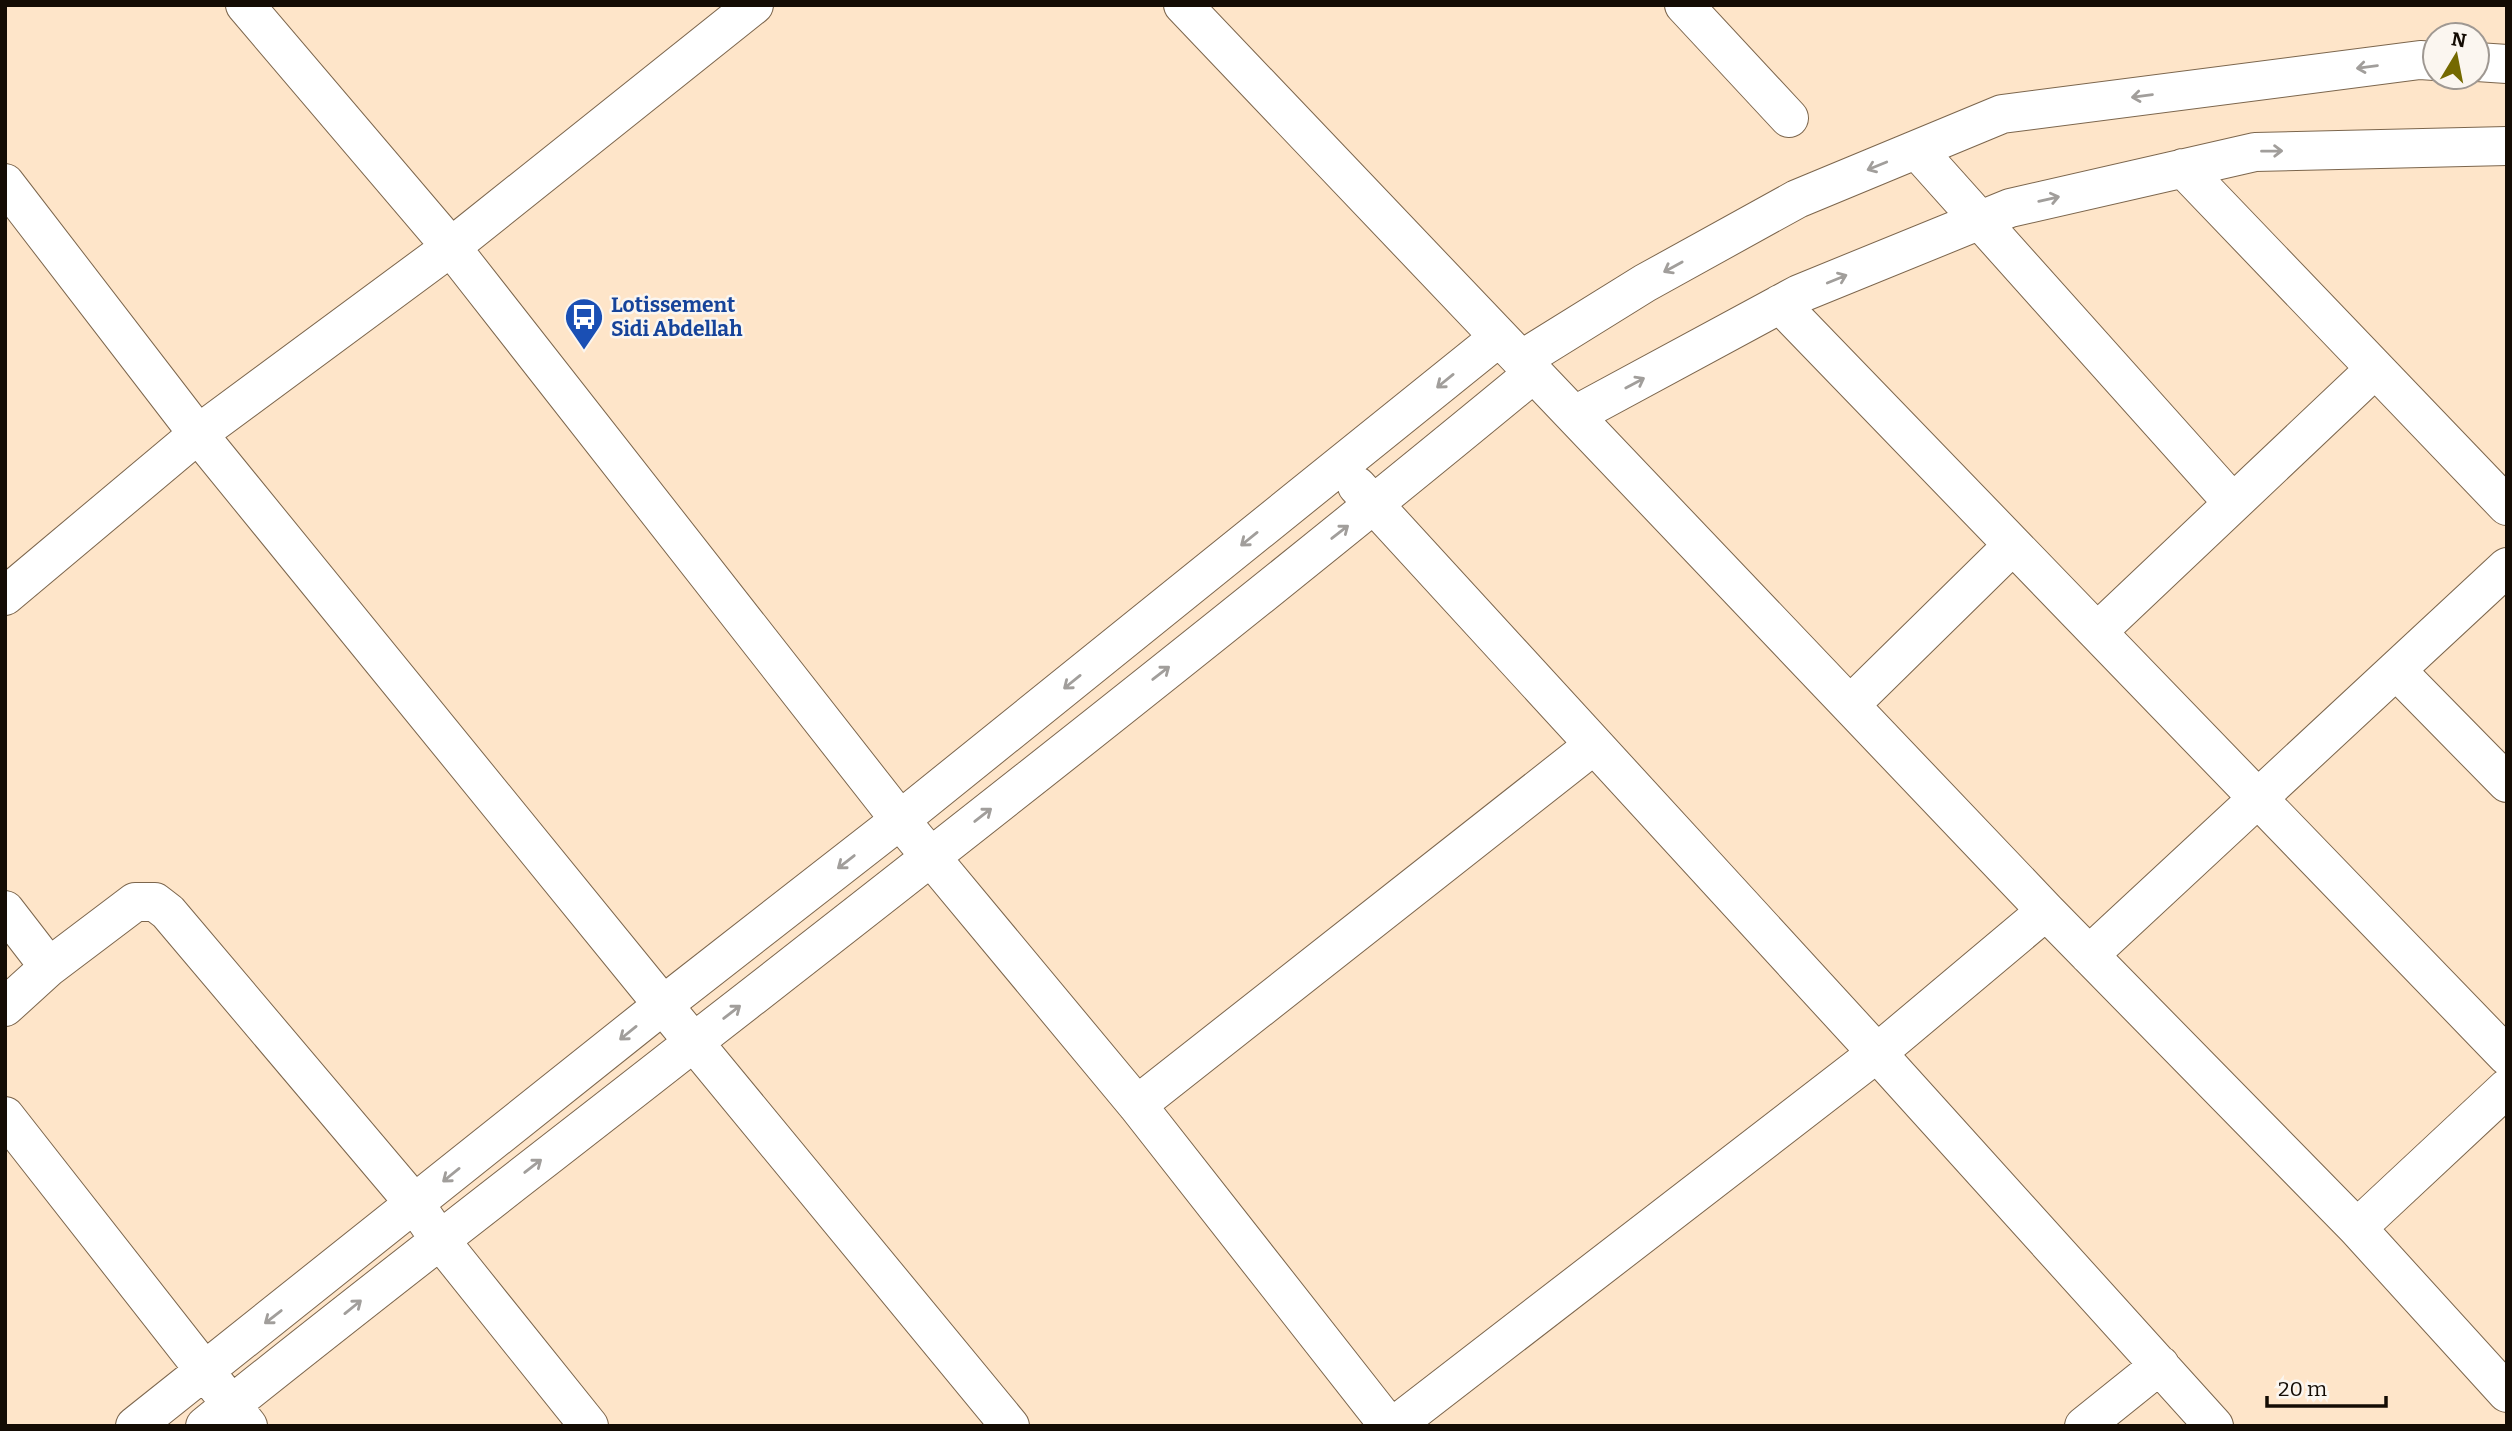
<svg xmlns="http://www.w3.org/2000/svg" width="2512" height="1431" viewBox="0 0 2512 1431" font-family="Bitter,serif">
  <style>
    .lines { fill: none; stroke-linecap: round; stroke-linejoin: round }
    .minor-casing { stroke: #7c664d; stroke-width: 40 }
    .minor { stroke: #fff; stroke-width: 38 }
    .oneway { stroke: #a19e9b }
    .labels { text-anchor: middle; stroke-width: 5; stroke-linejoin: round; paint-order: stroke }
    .transit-label { font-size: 21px; font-weight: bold; fill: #164399; stroke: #fbf6f0; text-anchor: start }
  </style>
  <rect width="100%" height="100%" fill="#fee5c9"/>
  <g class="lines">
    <g class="minor-casing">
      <path id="minor" d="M245,5l206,242 449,573 237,285 252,321
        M1183,5l863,906 311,317 150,165
        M1684,5l105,113
        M2477,62l30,2
        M1917,150l316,353
        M2183,168l324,338
        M5,183l193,251 465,571 347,421
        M1780,304l727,752
        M1521,360l124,-77 152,-84 205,-85 418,-54 15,1
        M1575,415l224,-121 211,-86 245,-56 252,-6
        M1357,486l520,567 337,373
        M5,596l193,-162 253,-187 303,-242
        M2097,632l278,-263
        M2396,670l111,113
        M1850,705l163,-160
        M5,910l44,57
        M2089,955l418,-388
        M5,1007l44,-40 86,-65h20l13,10 247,292 24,35 150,187
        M1137,1105l457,-360
        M5,1116l243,310
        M2357,1228l150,-140
        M135,1426l528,-421 237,-185 598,-482
        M205,1426c161,-130 326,-256 489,-384 283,-220 564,-441 840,-669
        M1394,1426l483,-373 169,-142
        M2084,1426l76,-61"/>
    </g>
    <use href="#minor" class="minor"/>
  </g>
  <defs><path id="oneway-shaft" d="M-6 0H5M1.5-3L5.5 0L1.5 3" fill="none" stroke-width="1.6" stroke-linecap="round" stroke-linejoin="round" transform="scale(1.75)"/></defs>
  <g class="oneway">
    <use href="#oneway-shaft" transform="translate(2367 67) rotate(173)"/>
    <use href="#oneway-shaft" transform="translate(2142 96) rotate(173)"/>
    <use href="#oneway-shaft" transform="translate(2272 151) rotate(-1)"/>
    <use href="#oneway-shaft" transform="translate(1877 166) rotate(158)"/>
    <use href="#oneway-shaft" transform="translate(2049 199) rotate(-13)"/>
    <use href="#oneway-shaft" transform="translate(1673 267) rotate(151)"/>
    <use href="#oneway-shaft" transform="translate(1837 279) rotate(-22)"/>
    <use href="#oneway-shaft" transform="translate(1445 381) rotate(141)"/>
    <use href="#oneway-shaft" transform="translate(1635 383) rotate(-28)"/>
    <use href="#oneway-shaft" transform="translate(1340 532) rotate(-38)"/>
    <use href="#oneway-shaft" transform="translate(1249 539) rotate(141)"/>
    <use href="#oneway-shaft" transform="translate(1161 673) rotate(-38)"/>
    <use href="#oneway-shaft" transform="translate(1072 682) rotate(141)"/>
    <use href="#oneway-shaft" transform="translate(983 815) rotate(-38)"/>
    <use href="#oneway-shaft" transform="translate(846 862) rotate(142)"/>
    <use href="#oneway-shaft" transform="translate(732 1012) rotate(-38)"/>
    <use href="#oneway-shaft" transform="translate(628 1033) rotate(141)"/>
    <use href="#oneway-shaft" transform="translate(533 1166) rotate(-38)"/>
    <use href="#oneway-shaft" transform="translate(451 1175) rotate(141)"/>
    <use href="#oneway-shaft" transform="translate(353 1307) rotate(-39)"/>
    <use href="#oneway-shaft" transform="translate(273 1317) rotate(142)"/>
  </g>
  <defs>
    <g id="bus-pin" transform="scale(2.0125)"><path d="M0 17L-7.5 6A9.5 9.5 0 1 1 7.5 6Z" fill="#1a4fb4" stroke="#fbf6f0"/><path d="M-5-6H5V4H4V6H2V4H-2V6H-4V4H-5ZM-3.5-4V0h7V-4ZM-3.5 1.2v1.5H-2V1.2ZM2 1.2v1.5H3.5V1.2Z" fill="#fff"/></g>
  </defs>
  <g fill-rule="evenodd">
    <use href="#bus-pin" x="584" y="317"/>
  </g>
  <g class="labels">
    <g class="transit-label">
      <text x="611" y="312">Lotissement<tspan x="611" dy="24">Sidi Abdellah</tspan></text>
    </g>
  </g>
  <rect width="2512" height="1431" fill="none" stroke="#140c04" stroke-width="14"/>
  <g transform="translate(2456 56) rotate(10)"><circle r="33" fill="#fbf6f0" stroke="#9f9892" stroke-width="2"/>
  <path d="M0-5L12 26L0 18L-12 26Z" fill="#746900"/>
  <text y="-10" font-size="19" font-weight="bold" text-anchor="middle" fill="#140c04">N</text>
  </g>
  <path d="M2267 1396v10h119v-10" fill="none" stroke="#140c04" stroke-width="3.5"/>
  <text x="2278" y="1396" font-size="21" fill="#140c04" stroke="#fbf6f0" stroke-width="5" paint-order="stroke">20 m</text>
</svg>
